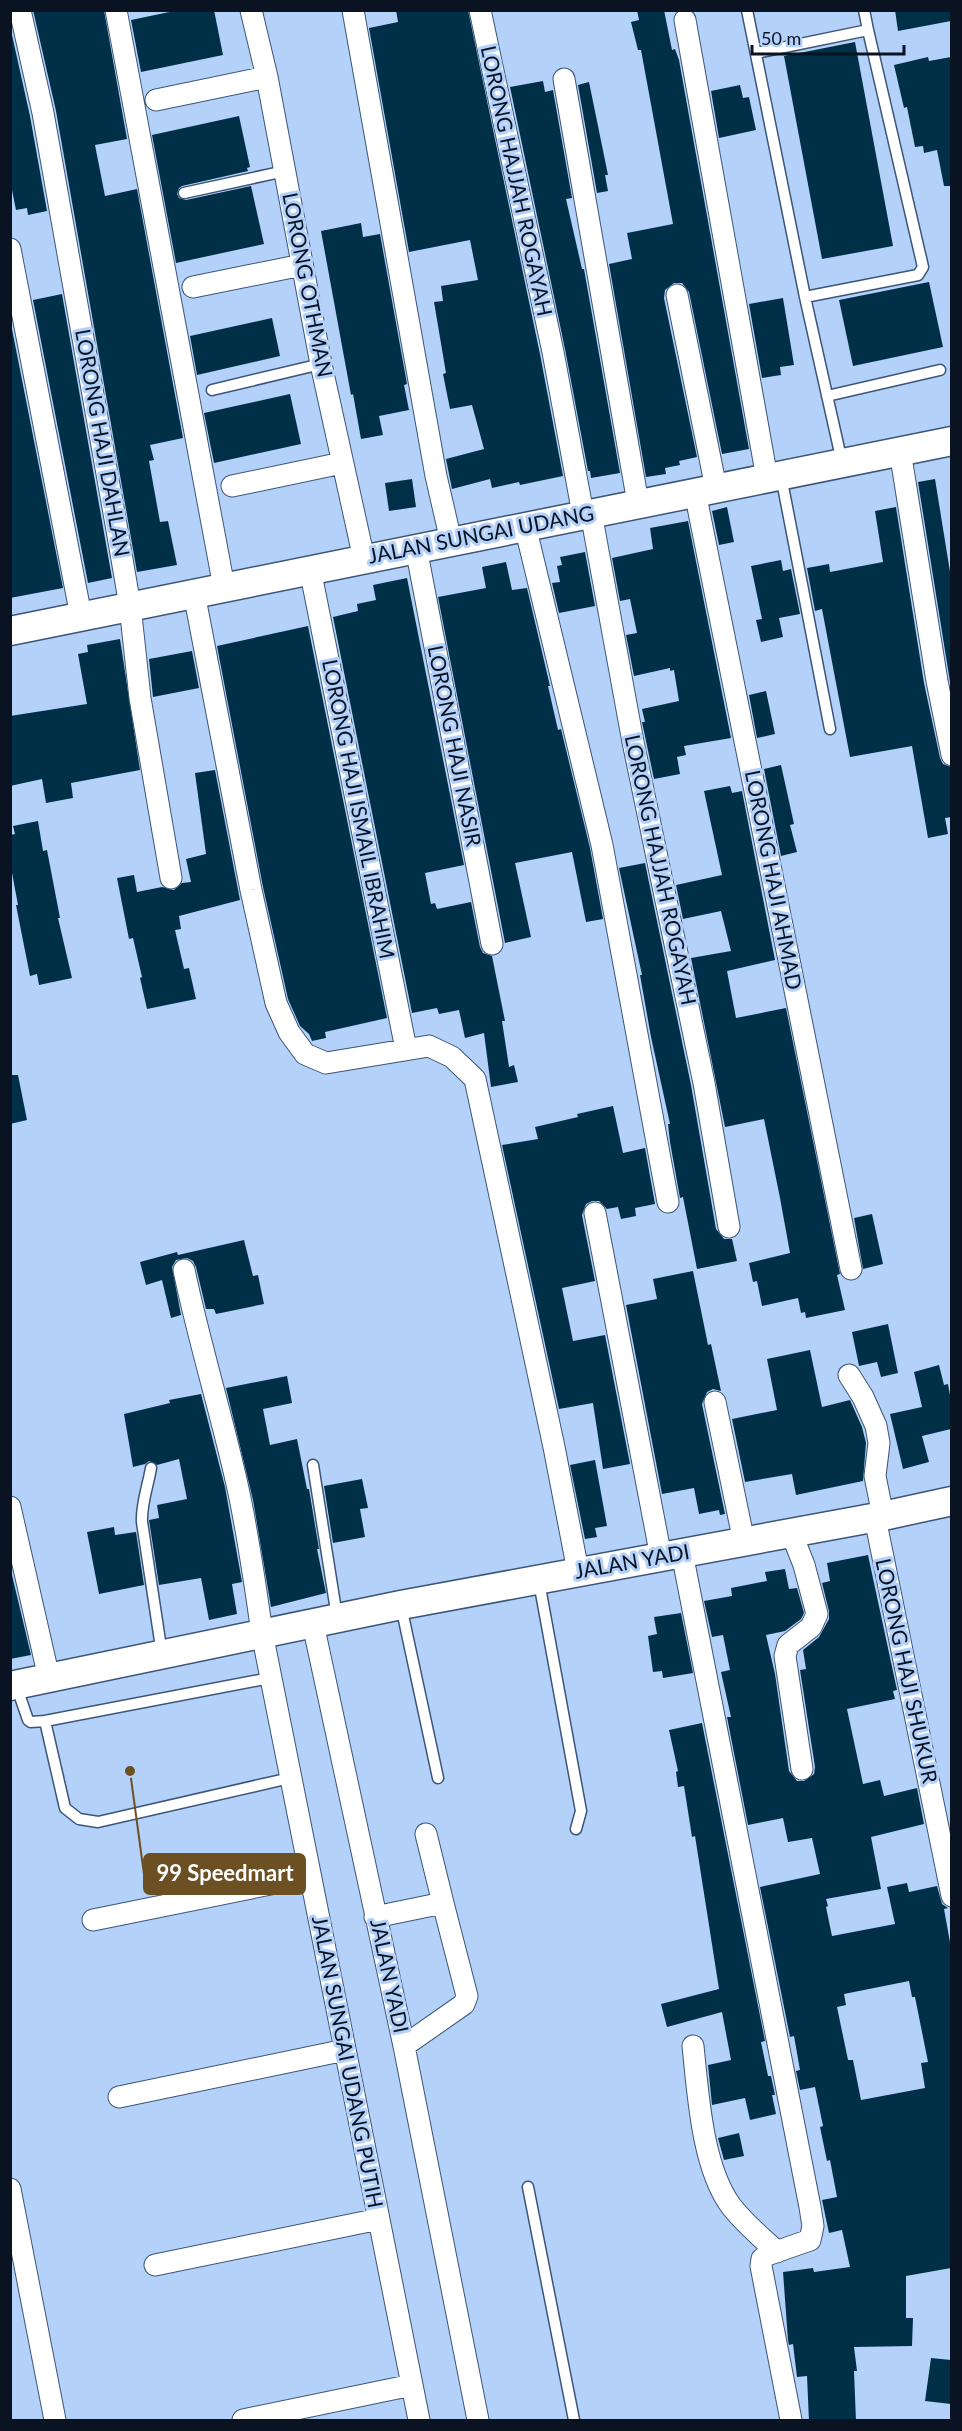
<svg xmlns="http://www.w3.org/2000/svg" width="962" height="2431" viewBox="0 0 962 2431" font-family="Lato,sans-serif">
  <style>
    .building { fill: #003048; fill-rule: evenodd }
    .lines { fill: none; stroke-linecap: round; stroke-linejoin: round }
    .lane-casing { stroke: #3c5578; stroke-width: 13 }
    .street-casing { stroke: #3c5578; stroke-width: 23 }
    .secondary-casing { stroke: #3c5578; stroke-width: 31 }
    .lane { stroke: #fff; stroke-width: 10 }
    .street { stroke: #fff; stroke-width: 21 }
    .secondary { stroke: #fff; stroke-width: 28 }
    .labels { text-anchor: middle; stroke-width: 6; stroke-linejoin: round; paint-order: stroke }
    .street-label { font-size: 21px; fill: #091321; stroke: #b4d1fa }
    .leader { fill: none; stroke: #6c5023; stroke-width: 2 }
    .callout-dot { fill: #6c5023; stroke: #b4d1fa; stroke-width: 2 }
    .callout { fill: #6c5023; stroke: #6c5023; stroke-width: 2 }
    .callout-label { font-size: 22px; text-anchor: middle; font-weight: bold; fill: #fff }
  </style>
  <rect width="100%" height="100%" fill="#b4d1fa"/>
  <path class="building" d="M33,10h71l23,129 -32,6 10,51 32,-7 46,249 -33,7 4,15 -5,1 11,61 8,-1 9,44 -40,7 -81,-461z
    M179,10h35l9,45 -82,17 -10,-52z
    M396,10h72l72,344 23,122 -43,9 -1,-3 -27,6 -2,-9 -38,10 -6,-30 38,-10 -12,-44 -22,4 -7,-35 3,-1 -12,-71 9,-1 -2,-15 37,-6 -8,-40 -61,12 -40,-224 29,-6z
    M637,10h27l8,40 3,-1 4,11 70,389 -27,5 -33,-162 -7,-9h-8l-9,7 -1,8 33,159 -18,4 1,4 -15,3 1,6 -20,3 -37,-213 23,-5 -5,-26 46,-9 -32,-174h-3l-7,-28 8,-2z
    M895,10h56v11l-53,10z
    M10,26l20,90 17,95 -19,4 -1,-7 -11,2 -6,-30z
    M855,42l38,204 -71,13 -38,-203z
    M928,57l1,4 22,-4v129h-7l-7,-36 -13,3 -1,-7 -8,1 -8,-40 -3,1 -10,-43z
    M543,81l2,11 8,-2 19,108 -6,1 16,70h2l36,204 -29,5 -1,-7h-2l-23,-122 -55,-262z
    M589,82l19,93h-3l3,16 -11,2 -19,-108z
    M740,85l3,13 6,-1 7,33 -37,8 -8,-47z
    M239,116l11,51 -3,1 1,3 -66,15 -3,2 -2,6 2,4 7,2 65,-14 13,58 -88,19 -24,-128z
    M361,223l2,14 17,-3 27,150 -3,1 5,25 -30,6 4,19 -22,4 -8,-45 -2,1 -30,-164z
    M929,282l14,65 -90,19 -14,-66z
    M62,294l50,284 -24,5 -55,-283z
    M783,298l11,67 -14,2 1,8 -19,3 -13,-74z
    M272,318l8,38 -83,19 -7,-39z
    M10,319l53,269 -53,10z
    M290,394l11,50 -87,19 -10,-50z
    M412,479l4,28 -27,4 -4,-28z
    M935,479l16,99v110l-33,-206z
    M727,507l7,35 -15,3 -7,-34z
    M896,507l28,176 16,75 3,6 8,3v50l-6,1 3,16 -20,4 -16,-92 -62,11 -28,-148 -7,2 -8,-43 22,-4 1,8 53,-10 -8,-51z
    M688,521l43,217 -47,8 2,9 -9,2 3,17 -26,5 -12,-57h3l-3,-13 37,-8 -5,-31 -4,1v-3l-36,8 -8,-41 11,-2 -7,-34 -10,2 -8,-43 41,-9 -3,-21z
    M585,552l10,54 -36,7 -7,-30 8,-1 -3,-16 5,-1 -2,-8z
    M781,560l2,11 8,-2 9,45 -21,4 4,19 -22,5 -5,-22 6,-1 -11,-53z
    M506,562l6,28 15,-2 23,98h-2l10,44 3,-1 29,119 13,71 -17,3 -14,-70 -57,11 16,74 -26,6 -67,-346 48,-9 -4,-21z
    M407,578l57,287 -39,8 6,31 4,-1 2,6 34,-7 9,45 3,6 9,3 13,65h-3l7,46 5,-2 4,17 -27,5 -7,-54 -19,5 -6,-28 -20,4 -2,-6 -25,5 -79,-396 25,-6 -1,-7 19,-4 -3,-15z
    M308,626l79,392 -62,14 1,6 -14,3 -3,-7 -9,-8 -12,-27 -25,-112 -46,-241z
    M120,639l20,131 -69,13 2,15 -27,5 -4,-24 -32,7v-70l77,-12 -9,-50 10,-2 -1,-7z
    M192,651l7,37 -46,9 -4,-38z
    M766,691l9,43 -18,4 -8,-43z
    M781,765l13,59 -4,1 7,27 -16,4 -17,-87z
    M215,770l25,130 -61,16 2,13 -6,1 9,39 5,-1 7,31 -49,10 -7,-31 2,-1 -9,-39 -4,1 -12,-61 17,-3 3,17 25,-5 12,3 8,-7 9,-1 -5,-23 20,-5 -11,-81z
    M730,786l2,7 10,-2 33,169 -48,11 9,47 50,-10 54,266 -3,1 8,35 -39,8 -1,-6 -4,1 -3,-15 -36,8 -5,-25 -4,1 -4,-19 41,-10 -10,-55 -16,-79 -39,8 -34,-169 40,-7 -10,-40 -38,8 -7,-34 46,-10 -18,-84z
    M38,821l5,30 4,-1 13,68h-2l14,60 -33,7 -2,-11 -7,2 -14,-71h2l-8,-43v-27l5,-1 -2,-8z
    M645,863l46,222 25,144 8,10h8l5,22 -40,8 -14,-72 -3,1 -10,-56 -2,-18h2l-19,-87 -11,-62h2l-23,-107z
    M10,1075h8l9,45 -17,4z
    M613,1106l10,47 22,-5 10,56 -20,4 1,8 -15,3 -3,-12 -11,2 -8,-8h-7l-6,3 -4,11 13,66 -33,7 11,53 32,-6 25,129 -27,5 -10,-66 -34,6 -57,-264 36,-6 -3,-12 43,-10 -1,-3z
    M872,1214l11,50 -20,5 -9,-51z
    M244,1240l9,36 5,-1 6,29 -48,10 -2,-5h-8l-10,-42 -3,-6 -6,-3 -11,2 -4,7 9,48 -10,3 -9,-38 -16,5 -6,-23 37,-10 1,3z
    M693,1271l15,74 3,-1 10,47 -8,-2 -6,3 -5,12 23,110 -5,1 -1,-5 -20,4 -5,-26 -32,6 -36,-189 31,-6 -4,-20z
    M888,1324l10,49 -17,4 -4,-15 -18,4 -7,-34z
    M810,1350l12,57 28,-7 12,27 4,16 -3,38 -67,14 -4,-21 -47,8 -13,-63 45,-9 -10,-51z
    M939,1365l5,20 4,-1 3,17v28l-29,7 7,26 -26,7 -13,-55 32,-7 -8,-35z
    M287,1376l5,27 -29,6 7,36 27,-6 10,50h2l10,60h-2l9,44 -55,14 -18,-107 -27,-112z
    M201,1394l24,93 17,95 -10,2 5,30 -28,6 -8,-42 -42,7 -10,-65 10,-2 -2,-13 30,-6 -8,-40 -22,6 -8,-4 -4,3 -12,3 -9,-53 46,-11 -1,-3z
    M595,1460l12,66 -12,2 2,9 -12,2 -15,-74z
    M362,1479l6,29 -8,1 5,28 -32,6 -9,-57z
    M114,1527l1,8 21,-3 8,53 -45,9 -12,-62z
    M868,1555l29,135 -4,1 2,8 -48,10 16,75 17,-4 4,16 33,-8 7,36 -53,13 10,52 -55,10 2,7 -2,1 6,29 63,-12 -8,-37 20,-4 2,9 28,-6 5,18 6,4 -4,1 7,39v320l-45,8v42h7l-1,28 -58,1 3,24h-3l2,50h-47l-2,-45 -10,1 -4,-33 -4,1 -1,-5 -5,-68 30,-4 1,4 36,-5 -8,-37 -13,3 -7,-33 15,-3 -7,-37 -3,1 -7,-34 3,-1 -8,-39 -15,3 -4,-19 4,-1 -6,-34 -4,1 -30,-150 60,-13 -8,-36 -24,4 -5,-24 -35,7 -21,-108h4l-10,-45 9,-2 -7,-35 -11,2 -8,-36 28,-5 -1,-8 36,-7 -2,-9 20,-3 4,20 8,-1 7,25 -3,6 -16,12 -19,4 9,39 14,97 8,10h7l10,-7 1,-7 -15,-97 6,-1 -3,-19 16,-13 10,-18v-8l-7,-28 8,-2 -3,-18zM909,1981l3,16h3l13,65 -7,1 4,25 -64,12 -8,-40h-5l-11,-53 9,-2 -2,-11z
    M10,1575h2l19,80 -21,4z
    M681,1613l12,60 -30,5 -1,-7 -9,1 -5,-36 9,-2 -3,-17z
    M702,1723l63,318 -4,1 7,34h3l4,19h-3l4,19 -26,6 -5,-22 -33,7 -4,-40 23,-5 -9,-48 -55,15 -6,-23 58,-15 -24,-153 -3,1 -8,-51 -6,1 -2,-15 2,-1 -9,-41z
    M739,2133l5,23 -20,4 -6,-22z
    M931,2358l20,2v44l-26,-3z"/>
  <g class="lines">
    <g class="lane-casing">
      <path id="lane" d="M747,10l58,287 37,165
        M756,53l112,-23 -4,-20
        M184,193l101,-22
        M805,297l113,-22 5,-8 -55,-237
        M212,390l109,-26
        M827,396l113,-26
        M781,476l49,253
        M313,1465l24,152
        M151,1468c-3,18 -10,36 -9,54l20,132
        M539,1582l42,229 -5,18
        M401,1606l37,172
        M270,1678l-225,43 20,87 14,11 19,3 192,-44
        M16,1685l12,35 3,2 14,-1
        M528,2187l46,233"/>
    </g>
    <g class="street-casing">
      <path id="street" d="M20,10l23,103 74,417 13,76 10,92 31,180
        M116,10l108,577
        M251,10l16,67 54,287 43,195
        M353,10l83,466 15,65
        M480,10l73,342 30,162
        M685,20l82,458
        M564,79l74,424
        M156,100l111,-23
        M10,249l71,367
        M193,287l109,-22
        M677,295l39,193
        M900,451l37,230 15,74
        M232,486l110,-23
        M695,492l156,777
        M591,513l42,229 71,341 25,144
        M525,526l77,319 66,357
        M416,548l76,396
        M310,569l96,480
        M194,593l57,297 25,113 13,29 16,22 21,9 103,-17 23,11 23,22 79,368 24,124
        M595,1213l66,344
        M184,1270c15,72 37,142 53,214 11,49 18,99 25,149l157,787
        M849,1375l14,22 13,29 3,17 -4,33 8,40
        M715,1402l29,140
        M10,1507l39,171
        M875,1518l77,378
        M791,1532l13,33 13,49 -6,13 -23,18 -3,11 17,113
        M682,1553l128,654 3,19 -3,14 -43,15 -5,4 -1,7 30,154
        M313,1624l91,422 74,374
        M375,1917l68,-14 -17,-69
        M93,1920l217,-44
        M404,2046l60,-42 3,-8 -24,-93
        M693,2046c5,47 9,121 38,160 13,17 30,31 46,46
        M119,2097l226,-47
        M10,2189l45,231
        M155,2265l224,-46
        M243,2420l169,-35"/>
    </g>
    <g class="secondary-casing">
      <path id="secondary" d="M10,631l942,-190
        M10,1686l391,-81 482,-89 69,-15"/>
    </g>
    <use href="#lane" class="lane"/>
    <use href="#street" class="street"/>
    <use href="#secondary" class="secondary"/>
  </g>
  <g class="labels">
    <g class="street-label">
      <text transform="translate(516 181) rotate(78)" y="7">LORONG HAJJAH ROGAYAH</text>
      <text transform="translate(307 285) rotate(79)" y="7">LORONG OTHMAN</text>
      <text transform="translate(102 443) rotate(80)" y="7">LORONG HAJI DAHLAN</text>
      <text transform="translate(481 535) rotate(-11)" y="7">JALAN SUNGAI UDANG</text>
      <text transform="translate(454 746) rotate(79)" y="7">LORONG HAJI NASIR</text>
      <text transform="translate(358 809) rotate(79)" y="7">LORONG HAJI ISMAIL IBRAHIM</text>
      <text transform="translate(660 870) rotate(78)" y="7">LORONG HAJJAH ROGAYAH</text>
      <text transform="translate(773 880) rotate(79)" y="7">LORONG HAJI AHMAD</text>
      <text transform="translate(632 1562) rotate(-10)" y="7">JALAN YADI</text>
      <text transform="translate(906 1671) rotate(78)" y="7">LORONG HAJI SHUKUR</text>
      <text transform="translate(389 1976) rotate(78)" y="7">JALAN YADI</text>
      <text transform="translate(347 2062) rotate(79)" y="7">JALAN SUNGAI UDANG PUTIH</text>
    </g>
  </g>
  <path class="leader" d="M130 1771L144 1874"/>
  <circle class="callout-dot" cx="130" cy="1771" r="6"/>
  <rect class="callout" x="144" y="1854" width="161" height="40" rx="6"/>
  <g class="callout-label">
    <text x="225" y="1881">99 Speedmart</text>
  </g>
  <rect width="962" height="2431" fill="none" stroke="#091321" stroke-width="24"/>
  <path d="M752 45v9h152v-9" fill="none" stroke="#091321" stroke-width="3"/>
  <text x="761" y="45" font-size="18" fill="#091321" stroke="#b4d1fa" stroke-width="4.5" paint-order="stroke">50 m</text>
</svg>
